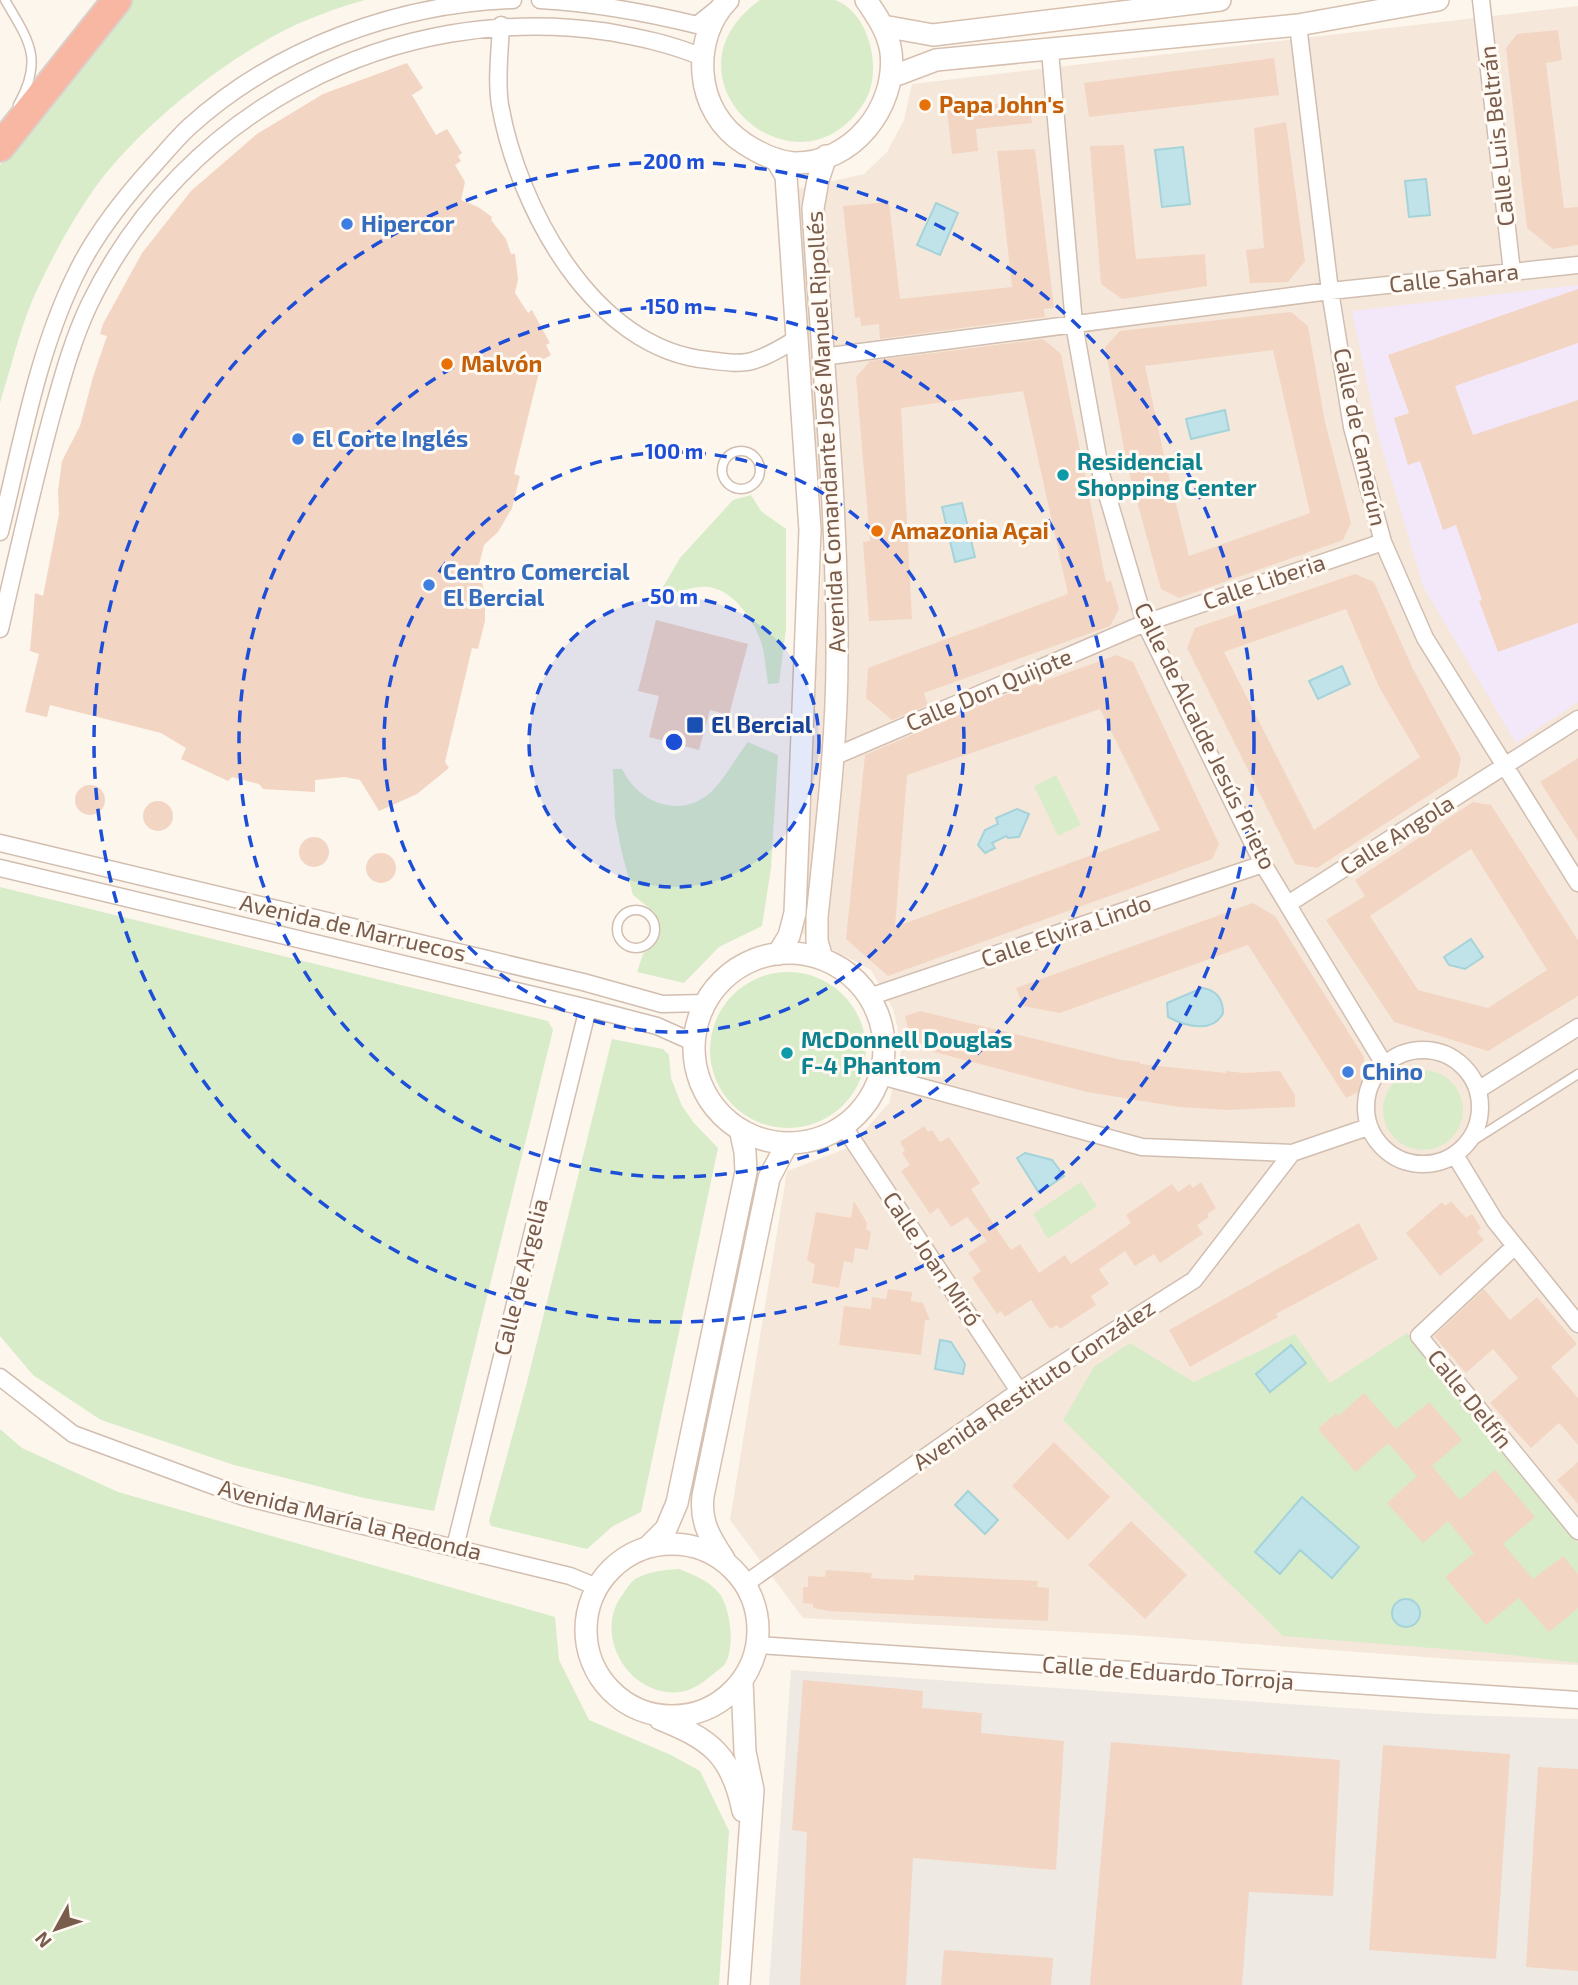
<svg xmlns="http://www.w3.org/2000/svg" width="1578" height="1985" viewBox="0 0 1578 1985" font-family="'Exo 2',sans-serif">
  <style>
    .residential { fill: #f5e8da }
    .industrial { fill: #efe9e4 }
    .education { fill: #f3e8fa }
    .green { fill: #d8ecc9 }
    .water { fill: #bfe3e8; stroke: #a5d3da; stroke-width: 2 }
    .building { fill: #f3d5c3; fill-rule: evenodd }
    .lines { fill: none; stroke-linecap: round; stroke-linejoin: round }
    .lane-casing { stroke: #d1beb0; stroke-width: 11 }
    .street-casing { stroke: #d1beb0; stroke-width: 19 }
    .secondary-casing { stroke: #d6c0b0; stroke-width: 24 }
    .highway-casing { stroke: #dad1cd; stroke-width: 32 }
    .lane { stroke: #fff; stroke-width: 8 }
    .street { stroke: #fff; stroke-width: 16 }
    .secondary { stroke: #fff; stroke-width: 21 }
    .highway { stroke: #f7b7a3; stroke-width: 28 }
    .ring { fill: none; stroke: #1d4ed8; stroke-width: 3.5; stroke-dasharray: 12 9 }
    .food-dot { fill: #e8710a; stroke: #fffaf3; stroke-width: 2.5 }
    .shop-dot { fill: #3f7fe0; stroke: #fffaf3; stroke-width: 2.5 }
    .culture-dot { fill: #0f9aa8; stroke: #fffaf3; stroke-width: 2.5 }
    .transit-dot { fill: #1a4fb4; stroke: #fffaf3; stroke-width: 2.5 }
    .labels { text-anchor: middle; stroke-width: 6; stroke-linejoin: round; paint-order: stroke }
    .food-label { font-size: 23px; font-weight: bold; fill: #c56008; stroke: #fffaf3; text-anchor: start }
    .street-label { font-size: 23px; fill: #7a5c4d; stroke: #fffaf3 }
    .shop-label { font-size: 23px; font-weight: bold; fill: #366cbe; stroke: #fffaf3; text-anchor: start }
    .culture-label { font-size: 23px; font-weight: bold; fill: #0d838f; stroke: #fffaf3; text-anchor: start }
    .transit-label { font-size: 23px; font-weight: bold; fill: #164399; stroke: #fffaf3; text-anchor: start }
    .centre { fill: #1d4ed8; stroke: #fffaf3; stroke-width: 3.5 }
    .ring-label { font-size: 21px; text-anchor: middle; font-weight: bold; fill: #1d4ed8; stroke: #fffaf3; stroke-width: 6; stroke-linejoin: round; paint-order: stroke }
  </style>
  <rect width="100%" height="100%" fill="#fdf6ec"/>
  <path class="residential" d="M1578,6v1659l-113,-5 -335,-25 -327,-17 -73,-98 57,-349 63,-24 39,-44 13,-56 -9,-38 -22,-39 -69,-37 21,-389 -26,-355 67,-15 23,-22 17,-32 8,-36z"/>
  <path class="industrial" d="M791,1670l645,44 142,5v266h-809z"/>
  <path class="education" d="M1578,285v417l-62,41 -92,-155 -46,-153 -26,-124z"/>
  <path class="green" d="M129,0h236c-28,8 -54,17 -80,30 -66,34 -144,96 -188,155 -23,32 -44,70 -61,107 -15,32 -25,76 -36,111v-238z
    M760,0c15,0 64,0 75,0 35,13 48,71 30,101 -66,108 -214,-23 -105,-101z
    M751,495l10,16 25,18v100l-7,54 -11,1c-2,-13 -3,-27 -6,-39 -6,-22 -28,-55 -53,-58 -19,-2 -36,8 -53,12l24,-41 53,-58z
    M748,742l30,13 -7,113 -9,58 -43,21 -35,36 -47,-11 6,-18 13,-11 4,-21 -6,-10 -21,-17 -12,-46 -6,-31 -2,-49h9c17,35 60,51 90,22 14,-14 24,-34 36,-49z
    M1056,775l25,50 -23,11 -24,-50z
    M0,887l548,134 5,9 -119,481 -70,-13 -130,-33 -133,-45 -68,-45 -33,-39z
    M710 1050a78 78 0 1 1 156 0a78 78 0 1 1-156 0Z
    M612,1039l51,10 6,6 2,23 11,28 12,17 24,25 -77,364 -28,14 -26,23 -96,-23 -2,-5 37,-135z
    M1383 1110a40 40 0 1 1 80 0a40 40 0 1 1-80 0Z
    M1081,1182l16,24 -49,33 -15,-25z
    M1407,1333l171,210v120l-84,-10 -211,-17 -220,-216 31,-53 36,-24 64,39 101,-48 35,49z
    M0,1429l22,19 96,44 437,125 4,43 30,60 82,35 29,16 29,60 -10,154h-719z
    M679,1569c15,6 29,11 40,24 12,15 16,55 6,71 -2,3 -6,5 -8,7 -11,9 -22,19 -37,21 -52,6 -88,-59 -57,-98 4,-6 8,-13 14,-16 14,-7 27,-8 42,-9z"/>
  <path class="water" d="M1183,147l7,57 -28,3 -7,-57z
    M1426,179l4,36 -21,2 -4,-36z
    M936,203l22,10 -18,42 -23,-10z
    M1225,410l4,20 -38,9 -5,-20z
    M962,503l13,54 -20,5 -13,-55z
    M1342,666l8,18 -32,15 -9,-18z
    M1017,809l12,5 -10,23 -11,1 -2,-2 -14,7 3,5 -10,5 -7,-8 7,-15 13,-6 -2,-6z
    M1471,939l12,18 -18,12 -16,-4 -5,-8z
    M1202,988c14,2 21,11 21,25 -10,21 -38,13 -55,4l-1,-14z
    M1025,1153l27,7 12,16 -25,17 -22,-35z
    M940,1340l11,2 14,22 -2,10 -28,-5z
    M1291,1345l15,18 -36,29 -14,-18z
    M968,1491l30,29 -13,14 -30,-29z
    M1302,1497l57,50 -27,31 -32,-28 -20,24 -25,-22z
    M1392 1613a14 14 0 1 1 28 0a14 14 0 1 1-28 0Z"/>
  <path class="building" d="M1558,30l4,30 -16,3 18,145 14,-1v38l-25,4 -26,-21 -21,-180 11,-14z
    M1274,58l5,37 -190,22 -5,-34z
    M407,63l16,25 -11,7 24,40 11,-6 15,24 -4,3 3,5 -6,4 10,17 -4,18 17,7 14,10 -1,3 15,19 5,15h4l3,25 -3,14 13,20 4,-3 18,33 -4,2 5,10 -9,5 -28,114 6,2 -8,32 -14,24 -14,13 -6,24 7,24v28l-7,28 -6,-1 -27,114 4,6 -32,26 -38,17 -19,-31 -16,-3 -29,3v12l-52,-3 -4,-5 -27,-7 -4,4 -47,-22 5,-11 -25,-15 -111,-28 -3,12 -22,-5 14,-58 -9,-3 5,-58 8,3 16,-82 -1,-23 4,-30 18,-35 13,-49 14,-41 -7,-2 3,-10 39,-71 49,-62 66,-57 66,-40z
    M1013,102l17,7 2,14 -56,6 2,22 -26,3 -5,-44z
    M1286,122l19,139 -17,21 -38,1 -4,-33 18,-2 -10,-120z
    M1124,145l12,114 69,-5 2,32 -85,13 -21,-15 -11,-138z
    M1035,149l19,159 -10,1 1,8 -165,22 -1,-15 -18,2 -1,-9 -5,1 -12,-112 46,-4 11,97 112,-12 -15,-136z
    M1578,289v54l-123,43 18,49 105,-35v223l-80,29 -19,-51 3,-1 -26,-75 -13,5 -23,-69 -12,4 -14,-47 15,-5 -21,-58z
    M1291,312l17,14 17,96 26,101 -8,17 -164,58 -18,-9 -34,-124 -22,-118 15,-16zM1273,350l37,163 -121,43 -25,-100 -19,-90z
    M1043,339l18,15 45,228 5,-1 8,28 -9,17 -186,67 4,12 -36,15 -26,-22 2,-30 200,-74 -45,-203 -122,17 11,211 -43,2 -6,-79 7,-1 -14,-164 14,-16z
    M1355,574l19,8 39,87 48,89 -4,19 -140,91 -22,-4 -108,-216 8,-20zM1346,609l33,78 41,70 -106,73 -90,-178z
    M656,620l92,24 -19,71 -19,-5 -11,40 -50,-13 10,-41 -21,-5z
    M1117,655l16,7 86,182 -7,15 -324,117 -42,-37 19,-184 140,-60zM1100,709l60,121 -265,97 12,-152z
    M1578,758v83l-38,-59z
    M75 800a15 15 0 1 1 30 0a15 15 0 1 1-30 0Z
    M143 816a15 15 0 1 1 30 0a15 15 0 1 1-30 0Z
    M1473,802l18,3 87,135v56l-90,55 -94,-29 -68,-102 39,-24 -10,-16zM1471,849l76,121 -59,38 -70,-18 -48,-74z
    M299 852a15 15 0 1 1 30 0a15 15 0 1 1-30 0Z
    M366 868a15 15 0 1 1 30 0a15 15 0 1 1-30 0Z
    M1253,903l22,13 89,141v16l-4,18 -14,7 -98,-153 -188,68 -37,-7 -7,-18z
    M920,1011l202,49 18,2v2l86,9v-2l18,2 36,-2 15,24v12l-67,3 -49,-3 -92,-15 -172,-45 1,-3 -5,-2 -6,-26z
    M924,1126l4,6 4,-2 8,12 9,-5 31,46 -9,6 27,42 13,19 9,-6 19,29 26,-18 6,9 31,-21 29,-20 -5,-8 46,-31 6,8 12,-8 3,4 8,-6 15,26 -9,6 2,3 -12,8 6,9 -43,29 -6,-9 -19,12 -10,-15 -26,18 10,15 -18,12 5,9 -36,24 -3,-4 -7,4 -19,-29 -26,17 -4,-6 -4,3 -25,-36 9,-7 -13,-18 19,-12 -20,-24 -16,10 -13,-19 -8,6 -29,-43 9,-6 -8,-12 3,-2 -5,-9z
    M854,1201l13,22 -1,6 5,3 -3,18 -13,-2 -2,15 -9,-2 -5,27 -27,-5 3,-18 -8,-5 9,-48 35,6z
    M1451,1201l15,17 6,-4 9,14 -4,4 7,8 -44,36 -34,-43 36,-31 3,4z
    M1359,1223l19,36 -102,55 2,3 -88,50 -21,-37z
    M888,1289l24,3 -1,9 12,2 7,17h-5l-4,35 -82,-10 5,-39 27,3 1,-12 14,2z
    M1484,1289l26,31 27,-23 40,47 -26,23 27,31v47l-19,-22 -28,25 -41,-45 28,-25 -25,-29 -27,24 -32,-37z
    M1364,1393l32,36 33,-27 33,38 -30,26 28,34 35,-30 40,47 -32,27 30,35 30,-23 15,18v34l-29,24 -30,-34 -33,27 -41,-48 29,-24 -26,-32 -25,22 -36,-40 30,-27 -29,-33 -32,29 -38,-43 18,-16 2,3z
    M1054,1442l56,55 -42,43 -56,-54z
    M1578,1462v42l-21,-24z
    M1131,1521l56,54 -42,44 -57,-54z
    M826,1570l46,3 -1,5 13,1 30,1v-5l124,6 -1,6 12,1 -1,33 -220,-10 -15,-3v-4l-10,-1v-16h5v-11l17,1z
    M803,1680l120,11 -1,17 60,5 -1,20 83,8 -8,129 -143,-12 -7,127h-106l7,-153 -15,-2z
    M1111,1742l229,18 -7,136 -84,-4 -7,93h-152z
    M1383,1745l127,9 -14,205 -127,-9z
    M1538,1767l40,2v202l-52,-4z
    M944,1950l109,8 -2,27h-110z"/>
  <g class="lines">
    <g class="lane-casing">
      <path id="lane" d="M5,0c24,41 39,59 13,105
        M722 470a19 19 0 1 1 38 0a19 19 0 1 1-38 0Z
        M617 929a19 19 0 1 1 38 0a19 19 0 1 1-38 0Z
        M1468,1144l110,-70"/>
    </g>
    <g class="street-casing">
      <path id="street" d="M540,0c54,3 104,12 157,25l20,-16
        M1481,0l31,272
        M501,25c-1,26 -5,54 -1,80 18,102 93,244 208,255 15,2 33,5 47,0 16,-5 29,-14 43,-22
        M1298,25l32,266 22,136 31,115 42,96 153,245
        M1050,51l24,273 27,150 44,149 118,241 121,200
        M822,357l508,-66 248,-26
        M0,532c21,-85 36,-175 74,-254 19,-41 49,-79 79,-112 12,-13 23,-27 36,-39 87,-79 208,-123 324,-127
        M0,629c17,-72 33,-146 53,-218 10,-36 20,-72 36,-106 94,-195 305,-305 520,-273 33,6 62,12 93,25
        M833,757l312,-134 238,-81
        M0,843l583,139 79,22 44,-1
        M0,868l588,140 69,18 38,17
        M1288,904l290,-185
        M869,997l394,-133
        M1366 1107a57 57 0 1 1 114 0a57 57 0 1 1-114 0Z
        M881,1076l261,71 150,6 76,-26
        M1478,1090l100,-63
        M844,1127l175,264
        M1455,1155l40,66 83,103
        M1515,1246l-96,90 159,195
        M0,1377l73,57 171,63 326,79 27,11
        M455,1547l133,-539
        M745,1584l274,-193 175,-111 98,-127
        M757,1645l821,55"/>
    </g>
    <g class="secondary-casing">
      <path id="secondary" d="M728,0c-19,19 -27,47 -25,73 2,29 17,55 42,71 14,9 31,18 49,19 58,1 103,-55 97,-111 -3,-20 -14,-36 -25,-52
        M883,26l50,9 287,-35
        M891,77l45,-17 362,-35 140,-25
        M776,159l10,17 24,354 -15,383 -6,23 -11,18
        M694 1048a95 95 0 1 1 190 0a95 95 0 1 1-190 0Z
        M822,959l-5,-18v-24c9,-86 20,-173 20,-259 1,-150 -15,-300 -24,-450l5,-28 8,-24
        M586 1630a86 86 0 1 1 172 0a86 86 0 1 1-172 0Z
        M648,1547l18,-18 11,-26 69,-331 -1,-20 -5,-23
        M724,1559c-14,-21 -24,-37 -21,-63l66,-318 18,-34
        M660,1719c50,20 72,36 83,92
        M739,1985l14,-195 -8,-38 -3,-71"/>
    </g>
    <g class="highway-casing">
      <path id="highway" d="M0,147l117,-147"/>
    </g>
    <use href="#lane" class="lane"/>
    <use href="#street" class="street"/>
    <use href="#secondary" class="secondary"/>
    <use href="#highway" class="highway"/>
  </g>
  <circle cx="674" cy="742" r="145" fill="#1d4ed8" fill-opacity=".12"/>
  <g class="ring">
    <circle cx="674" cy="742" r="145"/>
    <circle cx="674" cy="742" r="290"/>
    <circle cx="674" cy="742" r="435"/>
    <circle cx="674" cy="742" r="580"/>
  </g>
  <g class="food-dot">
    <circle cx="925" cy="105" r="7"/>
    <circle cx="447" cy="364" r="7"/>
    <circle cx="877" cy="531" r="7"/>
  </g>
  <g class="shop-dot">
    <circle cx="347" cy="224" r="7"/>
    <circle cx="298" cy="439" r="7"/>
    <circle cx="429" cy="585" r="7"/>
    <circle cx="1348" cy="1072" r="7"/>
  </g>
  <g class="culture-dot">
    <circle cx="1063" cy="475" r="7"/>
    <circle cx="787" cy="1053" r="7"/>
  </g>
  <rect class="transit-dot" x="686" y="716" width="18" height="18" rx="3.5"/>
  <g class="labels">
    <g class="food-label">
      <text x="939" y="113">Papa John's</text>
      <text x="461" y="372">Malvón</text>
      <text x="891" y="539">Amazonia Açai</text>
    </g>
    <g class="street-label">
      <text transform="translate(1497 136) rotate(-96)" y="8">Calle Luis Beltrán</text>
      <text transform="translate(1454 278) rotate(-6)" y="8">Calle Sahara</text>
      <text transform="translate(826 432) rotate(-93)" y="8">Avenida Comandante José Manuel Ripollés</text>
      <text transform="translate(1360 437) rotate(78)" y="8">Calle de Camerún</text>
      <text transform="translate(1264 582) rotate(-19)" y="8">Calle Liberia</text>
      <text transform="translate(989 690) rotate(-23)" y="8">Calle Don Quijote</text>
      <text transform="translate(1205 736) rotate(64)" y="8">Calle de Alcalde Jesús Prieto</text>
      <text transform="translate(1397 835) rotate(-32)" y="8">Calle Angola</text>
      <text transform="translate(353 928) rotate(13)" y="8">Avenida de Marruecos</text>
      <text transform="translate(1066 931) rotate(-19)" y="8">Calle Elvira Lindo</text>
      <text transform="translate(932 1259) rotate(56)" y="8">Calle Joan Miró</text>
      <text transform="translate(521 1277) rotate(-76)" y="8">Calle de Argelia</text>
      <text transform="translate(1034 1385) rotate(-34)" y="8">Avenida Restituto González</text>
      <text transform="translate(1470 1399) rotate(51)" y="8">Calle Delfín</text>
      <text transform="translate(350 1520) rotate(14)" y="8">Avenida María la Redonda</text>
      <text transform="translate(1168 1673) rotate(4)" y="8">Calle de Eduardo Torroja</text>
    </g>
    <g class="shop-label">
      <text x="361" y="232">Hipercor</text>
      <text x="312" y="447">El Corte Inglés</text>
      <text x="443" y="580">Centro Comercial<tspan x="443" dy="26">El Bercial</tspan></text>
      <text x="1362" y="1080">Chino</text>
    </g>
    <g class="culture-label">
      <text x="1077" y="470">Residencial<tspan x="1077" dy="26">Shopping Center</tspan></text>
      <text x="801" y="1048">McDonnell Douglas<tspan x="801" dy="26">F-4 Phantom</tspan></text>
    </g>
    <g class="transit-label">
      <text x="711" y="733">El Bercial</text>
    </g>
  </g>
  <circle cx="674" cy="742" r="10" class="centre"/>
  <g class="ring-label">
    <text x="674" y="169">200 m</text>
    <text x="674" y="314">150 m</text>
    <text x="674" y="459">100 m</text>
    <text x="674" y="604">50 m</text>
  </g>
  <g transform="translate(56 1929) rotate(230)" stroke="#fffaf3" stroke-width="5" paint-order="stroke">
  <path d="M0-5L12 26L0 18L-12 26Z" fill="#7a5c4d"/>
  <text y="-10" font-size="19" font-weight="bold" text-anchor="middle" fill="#7a5c4d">N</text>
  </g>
</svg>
